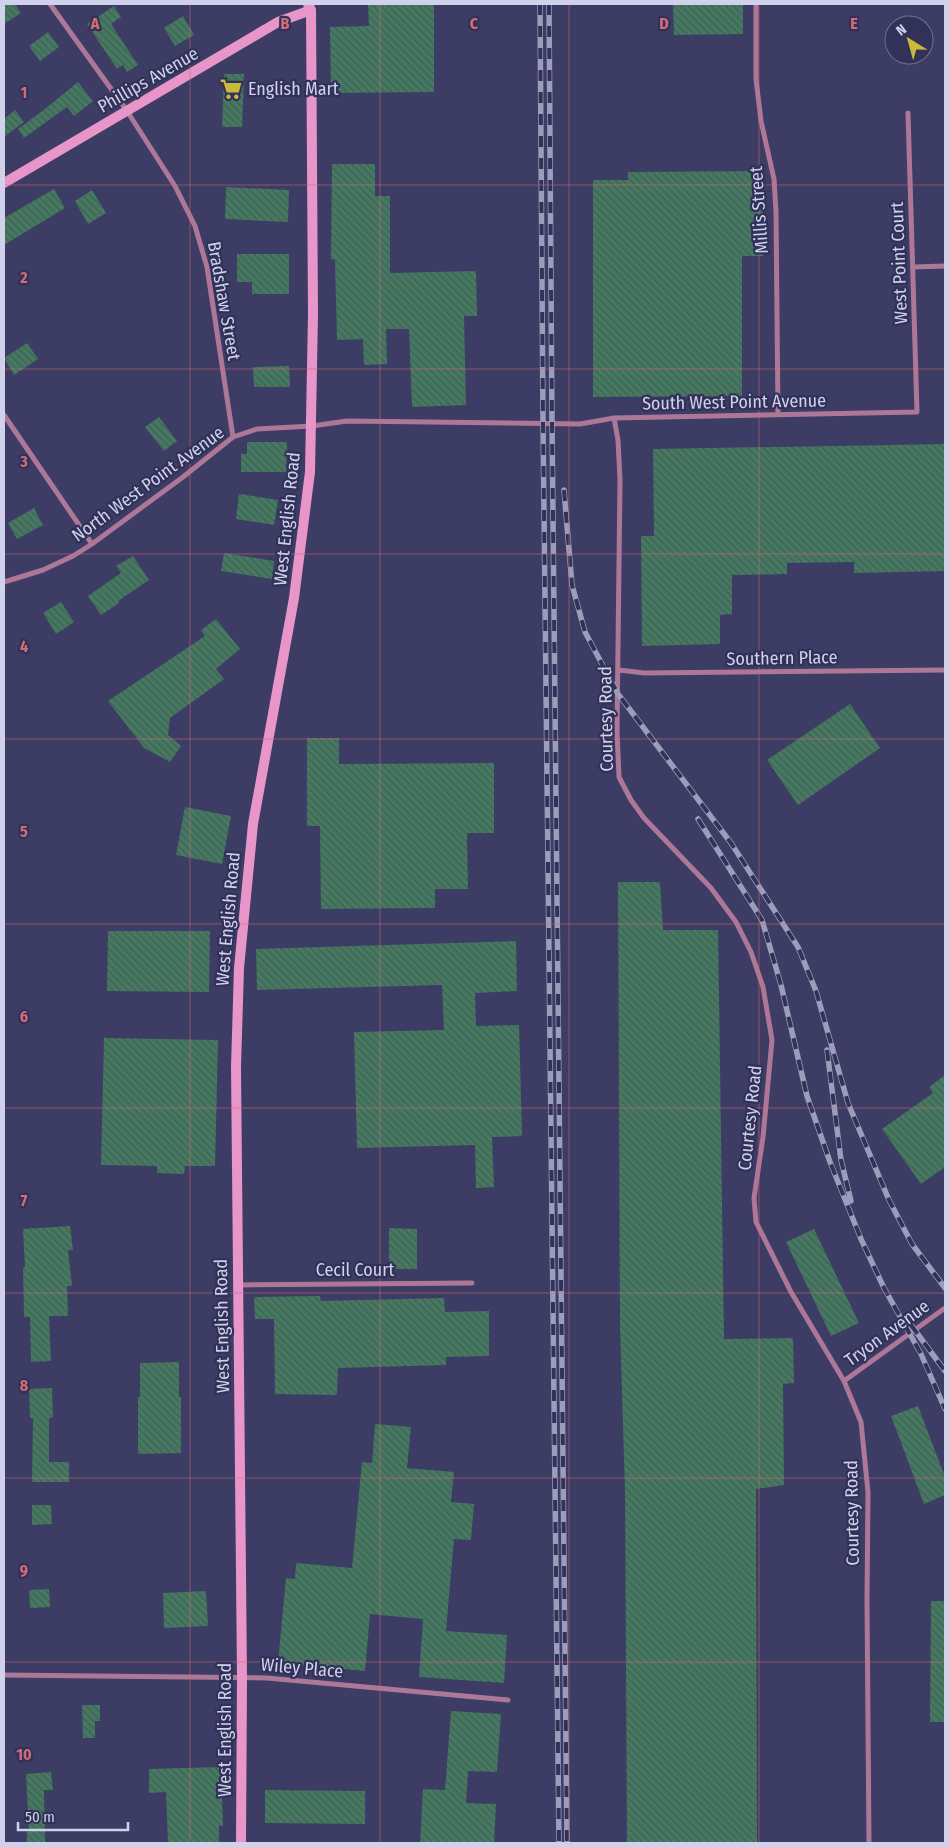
<svg xmlns="http://www.w3.org/2000/svg" width="949" height="1847" viewBox="0 0 949 1847" font-family="'Fira Sans Condensed',sans-serif">
  <style>
    .building { fill: url(#building-back-hatch) }
    .lines { fill: none; stroke-linecap: round; stroke-linejoin: round }
    .street { stroke: #ad7898; stroke-width: 5 }
    .secondary { stroke: #e896c9; stroke-width: 10 }
    .rail-casing { stroke: #9c9dbb; stroke-width: 5.5 }
    .rail { stroke: #323159; stroke-width: 4; stroke-dasharray: 11; stroke-linecap: butt }
    .grid { fill: none; stroke: #d46c76; stroke-width: 1; stroke-opacity: 0.55 }
    .labels { text-anchor: middle; stroke-width: 4.5; stroke-linejoin: round; paint-order: stroke }
    .street-label { font-size: 18px; fill: #d0d2eb; stroke: #323159 }
    .poi-label { font-size: 18px; fill: #d0d2eb; stroke: #323159; text-anchor: start }
    .grid-label { font-size: 16px; text-anchor: middle; font-weight: bold; fill: #d46c76; stroke: #323159; stroke-width: 4.5; stroke-linejoin: round; paint-order: stroke }
  </style>
  <defs>
    <pattern id="building-back-hatch" width="6" height="6" patternUnits="userSpaceOnUse" patternTransform="scale(1.25)"><rect width="6" height="6" fill="#457961"/><path d="M-1 5l2 2M0 0l6 6M5-1l2 2" fill="none" stroke="#425f55"/></pattern>
  </defs>
  <rect width="100%" height="100%" fill="#3c3c64"/>
  <path class="building" d="M4,4h11l6,9 -17,11z
    M368,4h66v88l-103,1 -1,-66 39,-1z
    M673,4h70v30l-69,1z
    M114,6l7,11 -10,7 27,41 -11,7 -4,-7 -6,4 -30,-45z
    M183,16l11,19 -19,11 -11,-18z
    M48,32l11,15 -19,14 -11,-15z
    M224,74h20l-2,53h-20z
    M78,82l15,19 -19,15 -7,-9 -43,31 -6,-9 27,-20z
    M15,110l9,12 -20,15v-18z
    M332,164h43v32h15v77l86,-2 1,45h-13l2,89 -54,2 -3,-78h-23l1,35 -23,1 -1,-26 -26,1 -2,-80 -4,-1z
    M763,171v85h-21v140l-149,1v-217h35v-8z
    M226,187l63,3 -1,32 -63,-3z
    M54,189l11,19 -61,37v-27z
    M92,190l14,23 -18,11 -13,-23z
    M237,254h52v40h-37v-12h-15z
    M27,343l11,16 -24,16 -10,-17z
    M289,366l1,21h-36l-1,-20z
    M159,417l18,24 -13,10 -19,-24z
    M247,442h40l-1,30h-45v-18h6z
    M945,444v127l-91,2v-11l-67,1v11l-55,1v39l-12,1v29l-78,2 -1,-110h13l-1,-87z
    M239,494l39,6 -4,25 -38,-6z
    M34,508l9,17 -26,14 -9,-16z
    M224,553l50,8 -2,18 -51,-8z
    M133,556l16,24 -31,21 1,2 -18,12 -13,-19 33,-23 -5,-7z
    M61,602l13,20 -18,12 -13,-21z
    M216,619l24,30 -24,20 8,10 -54,39 -2,17 13,11 -11,16 -26,-14 -36,-47 97,-65 -4,-6z
    M850,704l30,44 -82,57 -31,-45z
    M307,738h32v26l155,-1v70h-27l1,56h-33v19l-114,1 -1,-83h-13z
    M185,807l46,9 -9,48 -46,-9z
    M618,882h42l3,48h55l6,409 69,-1 1,45 -11,1 1,101 -28,4 1,354h-130l-2,-353 -5,-163z
    M108,931h102l-1,61 -102,-1z
    M516,941l1,50 -42,2 1,33 43,-1 3,111 -30,1 2,50 -18,1 -1,-43 -118,3 -3,-116 90,-2 -2,-45 -185,5 -1,-41z
    M104,1038l114,2 -3,126h-30l-1,8 -27,-1v-7l-56,-1z
    M945,1075v92l-24,17 -39,-55 51,-36 -4,-6z
    M70,1226l3,24h-5l4,36h-5l1,30h-19l2,45 -20,1 -1,-45h-6l-1,-50h2l-2,-38z
    M389,1228l28,1v40h-28z
    M814,1229l45,94 -28,13 -45,-94z
    M320,1296l1,5 123,-3 1,14 44,-1v45l-43,1v8l-108,3 -1,27 -62,-1 -1,-75h-19l-1,-22z
    M179,1362v35h2v56l-43,1v-57h2v-34z
    M52,1388l1,30h-4v44h20v20h-37l1,-64h-3l-1,-29z
    M918,1406l27,71v18l-21,9 -33,-88z
    M375,1424l36,3 -4,41 47,4 -3,30 23,2 -3,36 -17,-1 -8,92 61,4 -3,48 -85,-6 4,-58 -53,-5 -5,57 -87,-8 8,-85 9,1 1,-16 56,5 10,-106 10,1z
    M32,1505h19l1,19 -20,1z
    M49,1589l1,18 -20,1 -1,-18z
    M206,1591l2,35 -44,2 -1,-35z
    M931,1601h14v121h-15z
    M82,1705h18v16h-5v17h-12z
    M451,1711l50,3 -4,58 -29,-1 -2,32 30,1 -2,39h-74l3,-54 22,1z
    M221,1767l2,59h-4v17h-51l-2,-51 -17,1v-24z
    M51,1772l2,18h-9l1,53h-18v-11h2l-3,-58z
    M265,1790l100,1v33l-100,-1z"/>
  <g class="lines">
    <path class="street" d="M50,4l77,107 48,75 20,40 12,41 26,170
      M756,4v75l5,42 13,58 2,33 2,203
      M913,267l32,-1
      M4,415l88,129
      M614,418l4,22 2,40 -3,251 2,46 12,23 13,18 67,70 25,34 15,30 12,35 9,53 -9,97 -9,61 2,24 35,70 53,89 17,41 7,70 -1,108 2,243
      M4,582l39,-12 30,-14 19,-12 91,-67 50,-40 24,-8 55,-3 35,-5 233,3 34,-6 303,-6 -9,-299
      M619,670l25,3 301,-3
      M238,1285l234,-2
      M844,1381l101,-73
      M4,1675l263,3 241,22"/>
    <path class="secondary" d="M4,183l274,-161 33,-12
      M241,1843l1,-166 -6,-610 3,-99 14,-144 41,-226 16,-126 3,-158 -2,-304 -3,-6"/>
    <g class="rail-casing">
      <path id="rail" d="M540,4l3,419 16,1420
        M549,4l3,419 15,1420
        M564,490l8,95 13,47 33,62 113,149 67,104 18,44 32,112 41,97 23,44 33,44
        M698,819l64,101 19,65 26,111 23,66 31,77 23,49 37,66 24,55
        M827,1050l14,110 10,41
        M911,1325l34,46"/>
    </g>
    <use href="#rail" class="rail"/>
  </g>
  <path class="grid" d="M190,4v1839M380,4v1839M569,4v1839M759,4v1839M4,185h941M4,369h941M4,554h941M4,739h941M4,924h941M4,1108h941M4,1293h941M4,1478h941M4,1662h941"/>
  <defs>
    <g id="supermarket-bare" transform="scale(1.725)"><path d="M-6-5.5h2.5l.6 2H6L4.5 2H-2.5L-4.4-4H-6ZM-1.5 3.2a1.3 1.3 0 1 0 .1 0ZM3 3.2a1.3 1.3 0 1 0 .1 0Z" fill="#c9ba3a" stroke="#323159" stroke-width="2.5" paint-order="stroke"/></g>
  </defs>
  <g fill-rule="evenodd">
    <use href="#supermarket-bare" x="231" y="89"/>
  </g>
  <g class="labels">
    <g class="street-label">
      <text transform="translate(148 80) rotate(-30)" y="6">Phillips Avenue</text>
      <text transform="translate(759 210) rotate(-94)" y="6">Millis Street</text>
      <text transform="translate(899 263) rotate(-92)" y="6">West Point Court</text>
      <text transform="translate(224 301) rotate(80)" y="6">Bradshaw Street</text>
      <text transform="translate(734 402) rotate(-1)" y="6">South West Point Avenue</text>
      <text transform="translate(148 484) rotate(-36)" y="6">North West Point Avenue</text>
      <text transform="translate(287 519) rotate(-84)" y="6">West English Road</text>
      <text transform="translate(782 658) rotate(-1)" y="6">Southern Place</text>
      <text transform="translate(606 719) rotate(-91)" y="6">Courtesy Road</text>
      <text transform="translate(228 919) rotate(-85)" y="6">West English Road</text>
      <text transform="translate(750 1118) rotate(-84)" y="6">Courtesy Road</text>
      <text x="355" y="1276">Cecil Court</text>
      <text transform="translate(222 1326) rotate(-91)" y="6">West English Road</text>
      <text transform="translate(887 1333) rotate(-36)" y="6">Tryon Avenue</text>
      <text transform="translate(852 1513) rotate(-91)" y="6">Courtesy Road</text>
      <text transform="translate(302 1668) rotate(5)" y="6">Wiley Place</text>
      <text transform="translate(225 1730) rotate(-90)" y="6">West English Road</text>
    </g>
    <g class="poi-label">
      <text x="248" y="95">English Mart</text>
    </g>
  </g>
  <g class="grid-label">
    <text x="95" y="29">A</text>
    <text x="285" y="29">B</text>
    <text x="474" y="29">C</text>
    <text x="664" y="29">D</text>
    <text x="854" y="29">E</text>
    <text x="24" y="98">1</text>
    <text x="24" y="283">2</text>
    <text x="24" y="467">3</text>
    <text x="24" y="652">4</text>
    <text x="24" y="837">5</text>
    <text x="24" y="1022">6</text>
    <text x="24" y="1206">7</text>
    <text x="24" y="1391">8</text>
    <text x="24" y="1576">9</text>
    <text x="24" y="1760">10</text>
  </g>
  <rect width="949" height="1847" fill="none" stroke="#d0d2eb" stroke-width="10"/>
  <g transform="translate(909 40) rotate(323)"><circle r="24" fill="#323159" stroke="#717193"/>
  <path d="M0-4L9 19L0 12L-9 19Z" fill="#c9ba3a"/>
  <text y="-8" font-size="14" font-weight="bold" text-anchor="middle" fill="#d0d2eb">N</text>
  </g>
  <path d="M18 1822v8h110v-8" fill="none" stroke="#d0d2eb" stroke-width="2.5"/>
  <text x="25" y="1822" font-size="15" fill="#d0d2eb" stroke="#323159" stroke-width="4" paint-order="stroke">50 m</text>
</svg>
